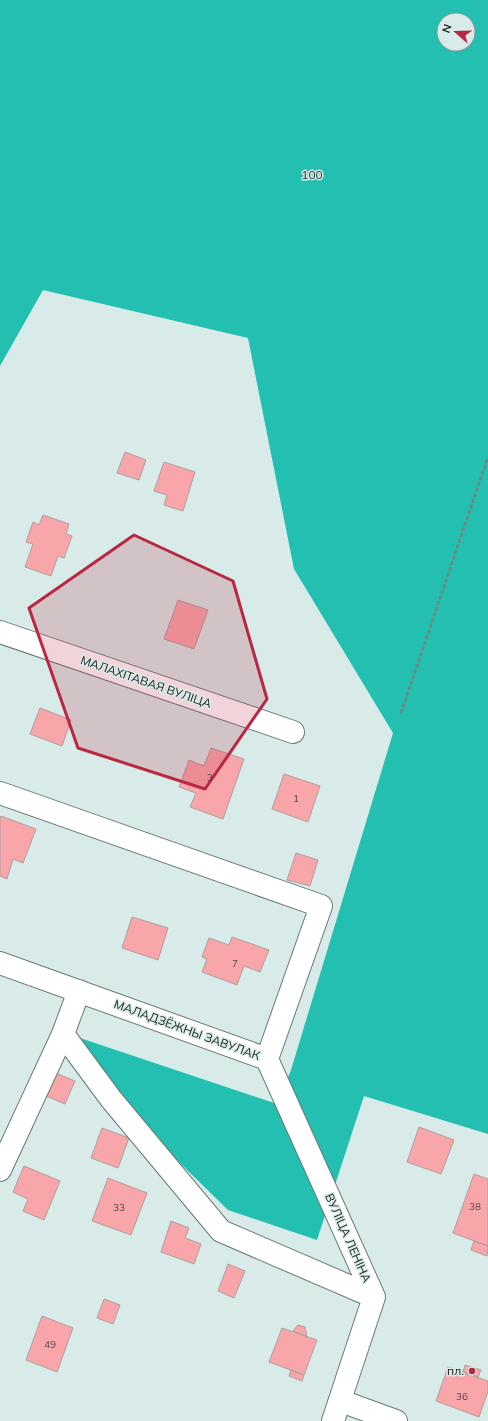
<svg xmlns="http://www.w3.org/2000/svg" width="488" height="1421" viewBox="0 0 488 1421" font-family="Mulish,sans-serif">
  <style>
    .forest { fill: #23bfb1; fill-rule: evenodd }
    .building { fill: #f9a6aa; stroke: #ae9e9e }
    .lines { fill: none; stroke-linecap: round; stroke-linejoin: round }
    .minor-casing { stroke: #697976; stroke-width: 24 }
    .path { stroke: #768280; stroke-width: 2.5; stroke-dasharray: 4 2; stroke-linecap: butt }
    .minor { stroke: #fff; stroke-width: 22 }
    .marked { fill: #b92842; fill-opacity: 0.2; stroke: #b92842; stroke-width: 3; stroke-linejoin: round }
    .poi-dot { fill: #b92842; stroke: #d9ebe8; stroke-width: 1.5 }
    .labels { text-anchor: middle; stroke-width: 3; stroke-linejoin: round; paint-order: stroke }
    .number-label { font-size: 10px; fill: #564747 }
    .park-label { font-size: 12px; fill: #19302d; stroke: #d9ebe8 }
    .street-label { font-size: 12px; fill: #202726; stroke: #d9ebe8 }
    .poi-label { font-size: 12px; fill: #202726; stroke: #d9ebe8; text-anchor: end }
  </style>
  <rect width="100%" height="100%" fill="#d9ebe8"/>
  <path class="forest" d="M0,0h488v1134l-124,-38 -47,144 -89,-30 -84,-82 -64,-90 197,66 14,-34 102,-337 -99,-164 -46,-231 -205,-48 -43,76zM444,20h24v24h-24z"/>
  <path class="building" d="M125,452l21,8 -7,20 -22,-7z
    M164,462l31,10 -12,39 -19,-6 3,-10 -13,-4z
    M43,515l26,9 -3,10 6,2 -8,22 -6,-2 -7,20 -26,-9 8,-23 -7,-2 7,-20 6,3z
    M178,600l30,10 -14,39 -30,-10z
    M40,708l31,12 -9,26 -32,-12z
    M211,748l33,11 -21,60 -33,-12 6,-14 -17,-6 10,-27 15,6z
    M284,774l36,12 -12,36 -36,-13z
    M1,816l35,13 -13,34 -10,-4 -6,20 -7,-3v-57z
    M296,853l22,7 -8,26 -23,-6z
    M132,917l36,11 -10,32 -36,-12z
    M232,937l37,13 -9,22 -16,-6 -7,19 -35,-13 5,-13 -5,-2 7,-19 20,7z
    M51,1071l24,10 -10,23 -24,-10z
    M419,1127l35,13 -13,34 -34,-12z
    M102,1128l27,10 -11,30 -27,-10z
    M24,1166l36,15 -16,39 -21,-9 5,-12 -15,-7z
    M474,1174l14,5v67l-35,-13z
    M108,1178l39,15 -16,42 -39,-14z
    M171,1221l18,7 -4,10 16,6 -7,20 -33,-12z
    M474,1241l14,5 -1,10 -16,-6z
    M228,1264l17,7 -11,27 -16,-7z
    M104,1299l16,6 -7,19 -16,-6z
    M42,1316l31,12 -16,44 -31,-12z
    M298,1325l7,2 2,10 -14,-6z
    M282,1328l35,12 -13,35 -35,-13z
    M465,1365l16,5 -3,7 -15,-5z
    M448,1367l40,14v10l-9,26 -43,-16z
    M291,1370l13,5 -2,6 -13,-5z"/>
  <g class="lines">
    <g class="minor-casing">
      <path id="minor" d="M0,632l293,100
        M0,793l321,113 -54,153 -267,-96
        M63,1034l48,65 110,132 153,66
        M267,1059l107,238 -41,124
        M0,1170l63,-136 16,-43
        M341,1401l55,20"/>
    </g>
    <path class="path" d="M401,713l87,-256"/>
    <use href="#minor" class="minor"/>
  </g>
  <path class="marked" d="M134,535l99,46 34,118 -62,90 -127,-41 -49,-140z"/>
  <circle class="poi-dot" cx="472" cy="1371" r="4"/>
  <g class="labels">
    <g class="number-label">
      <text x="210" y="781">3</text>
      <text x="296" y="802">1</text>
      <text x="235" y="967">7</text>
      <text x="475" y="1210">38</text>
      <text x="119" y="1211">33</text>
      <text x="50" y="1348">49</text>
      <text x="462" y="1400">36</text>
    </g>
    <g class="park-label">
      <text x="312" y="179">100</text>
    </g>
    <g class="street-label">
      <text transform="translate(146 682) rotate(19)" y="4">МАЛАХІТАВАЯ ВУЛІЦА</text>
      <text transform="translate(187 1030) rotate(20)" y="4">МАЛАДЗЁЖНЫ ЗАВУЛАК</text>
      <text transform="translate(348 1238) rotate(66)" y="4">ВУЛІЦА ЛЕНІНА</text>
    </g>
    <g class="poi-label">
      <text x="464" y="1375">пл.</text>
    </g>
  </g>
  <g transform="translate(456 32) rotate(290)"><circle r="19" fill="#d9ebe8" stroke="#8f9d9a"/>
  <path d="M0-3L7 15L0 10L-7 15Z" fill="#b92842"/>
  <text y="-6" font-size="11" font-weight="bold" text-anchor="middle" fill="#202726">N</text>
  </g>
</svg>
